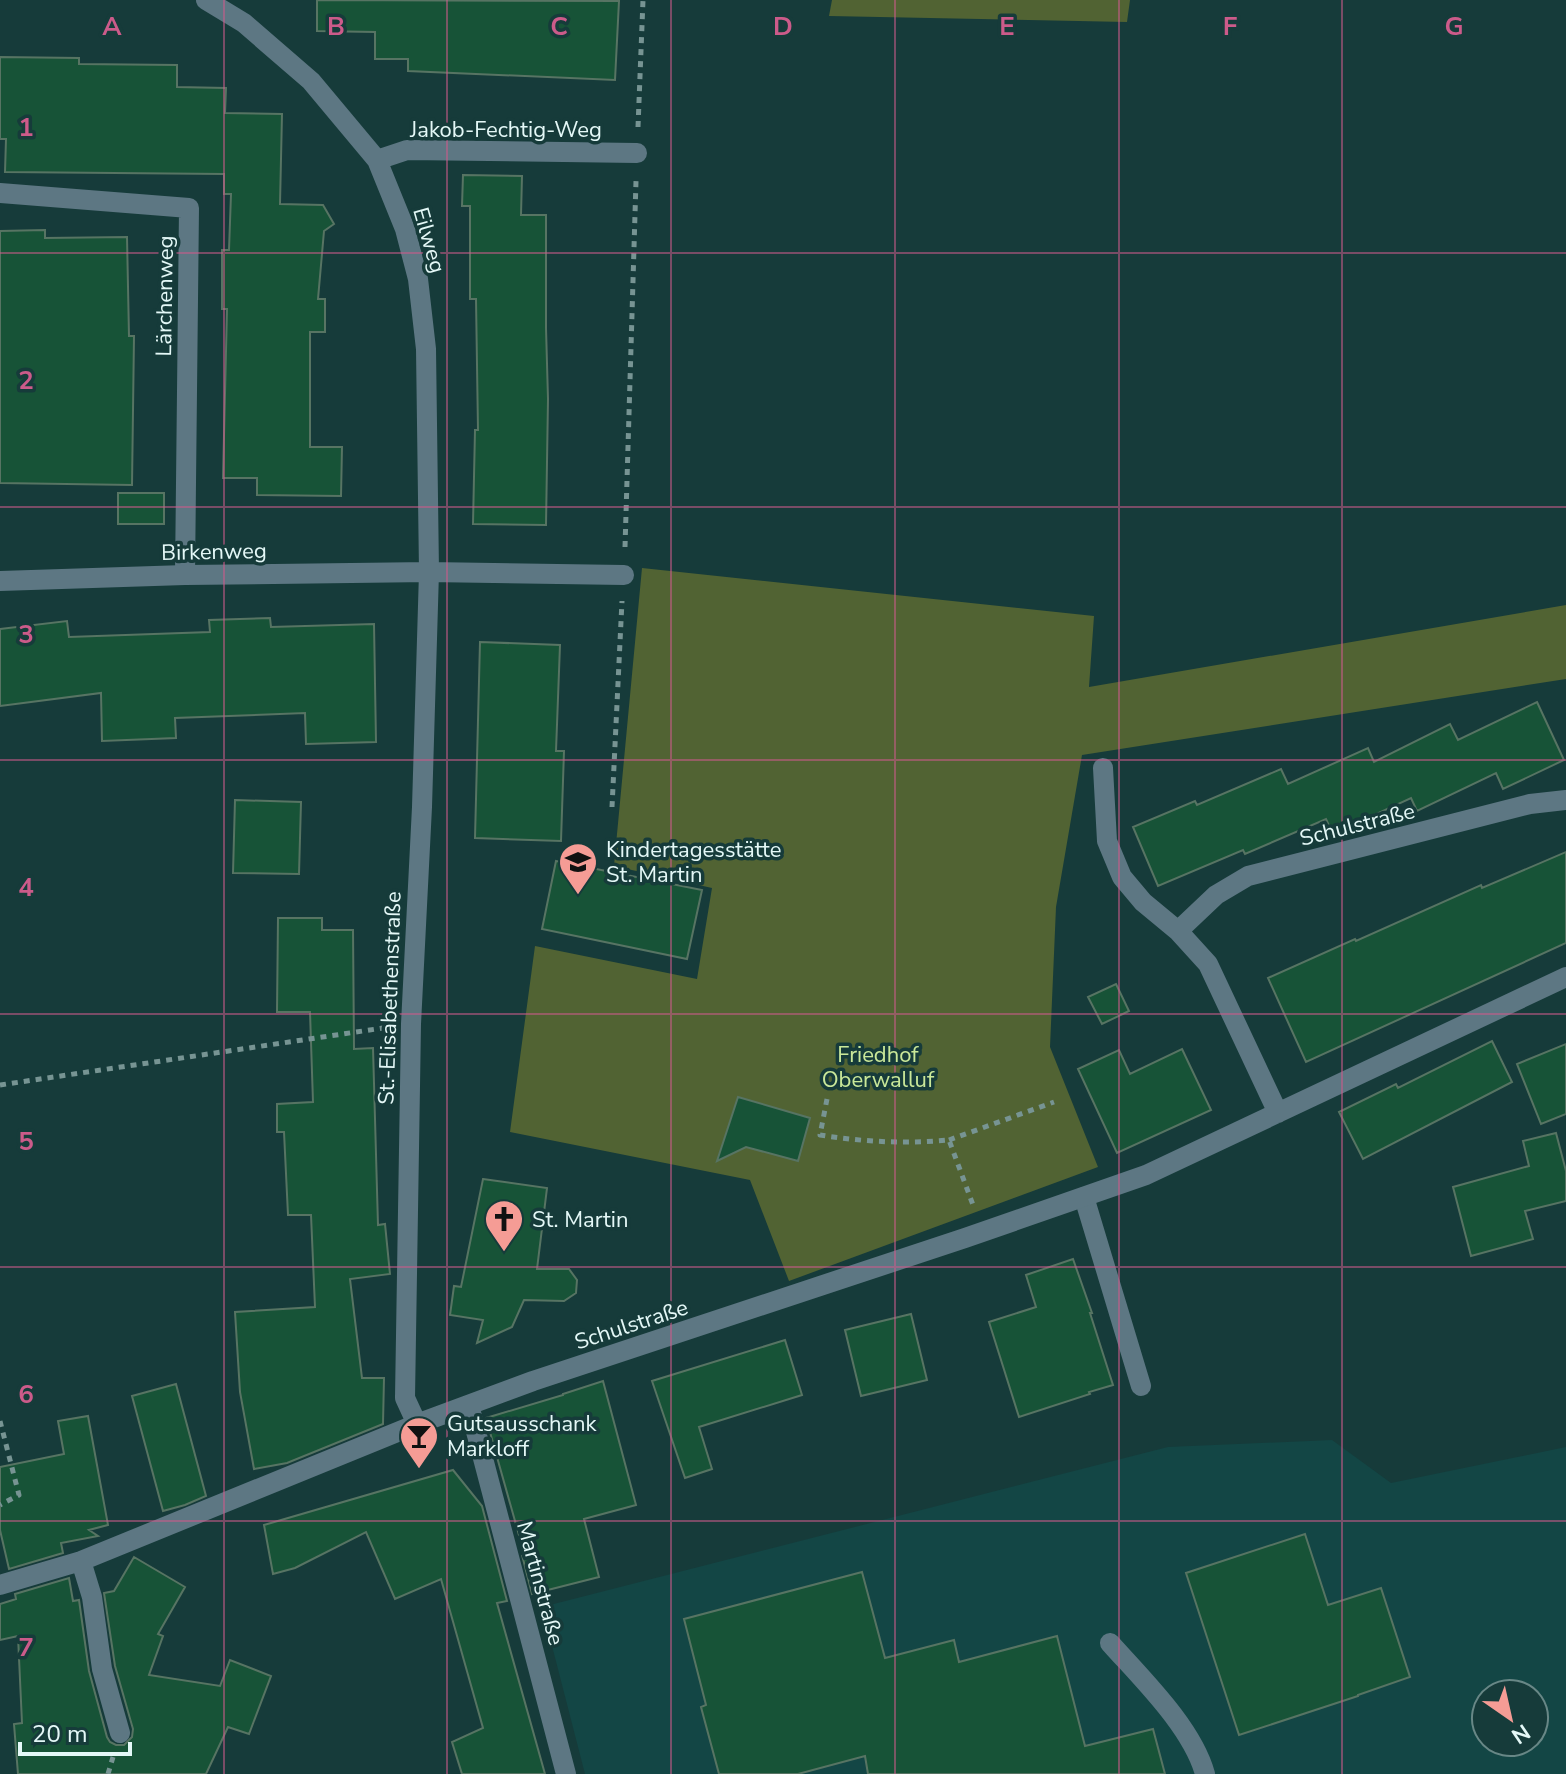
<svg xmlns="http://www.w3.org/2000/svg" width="1566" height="1774" viewBox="0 0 1566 1774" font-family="'Nunito Sans',sans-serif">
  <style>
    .built { fill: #134645; fill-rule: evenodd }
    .green { fill: #516333 }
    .building { fill: #175337; stroke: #577463; stroke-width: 2 }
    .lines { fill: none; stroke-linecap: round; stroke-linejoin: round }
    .path { stroke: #779493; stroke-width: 5; stroke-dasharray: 6 6; stroke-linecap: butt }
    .lane { stroke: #5d7783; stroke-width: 20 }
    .street { stroke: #5d7783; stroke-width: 20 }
    .grid { fill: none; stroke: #cc5b8a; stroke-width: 2; stroke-opacity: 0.55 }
    .labels { text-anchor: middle; stroke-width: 7; stroke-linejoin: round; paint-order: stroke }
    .street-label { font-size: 22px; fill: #e4f8f7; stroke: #163b3a }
    .poi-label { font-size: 22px; fill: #e4f8f7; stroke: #163b3a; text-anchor: start }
    .park-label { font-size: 22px; fill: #cae899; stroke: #163b3a }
    .grid-label { font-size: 26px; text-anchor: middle; font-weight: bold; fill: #cc5b8a; stroke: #163b3a; stroke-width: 7; stroke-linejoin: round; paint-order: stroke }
  </style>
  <rect width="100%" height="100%" fill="#163b3a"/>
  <path class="built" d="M1332,1440l59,43 175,-36v327h-981l-43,-167 626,-160zM1486,1694h48v48h-48z"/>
  <path class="green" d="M832,0h298l-3,22 -298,-6z
    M642,568l452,48 -5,71 477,-82v74l-484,76 -26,152 -6,140 48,120 -309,114 -39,-101 -240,-48 25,-186 162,33 15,-91 -98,-22z"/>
  <path class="building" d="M317,0l302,1 -4,79 -207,-9v-12h-33v-27l-58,-1z
    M0,57l79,1v6l98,1v22l49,1 -1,25 57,1 -2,90 43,1 11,19 -10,7 -6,68h7v33h-15v115h32l-1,49 -84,-1v-17h-34l4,-169h-5v-59h7l2,-56h-7v-20l-219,-2 1,-33h-6z
    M463,175l59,1 -1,39h25v113l2,71 -2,126 -73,-1 2,-94h3l-2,-131h-6v-93h-8z
    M45,230v8l82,-1 2,99h5l-2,149 -132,-2v-252z
    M118,493h46v31h-46z
    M270,618l1,9 103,-3 2,118 -70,2 -1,-31 -130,5 1,20 -74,3 -1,-48 -101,13v-77l67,-8 2,16 141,-5 -1,-12z
    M480,642l80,3 -4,106h8l-3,90 -86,-3z
    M1537,702l27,58 -61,29 -7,-16 -79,38 -6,-13 -78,36 -7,-15 -81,35 -2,-4 -85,36 -25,-59 62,-26 2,4 84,-36 7,15 80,-36 6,14 76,-38 8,16z
    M235,800l66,2 -2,72 -66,-1z
    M1566,852v91l-260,119 -38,-84 87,-39 1,2 125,-56 1,3z
    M556,861l146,29 -15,69 -145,-30z
    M278,918h44v12h31l1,119 19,-1 5,177 7,-1 5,50 -40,5 12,99h22l-1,46 -96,39 -33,6 -14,-77 -5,-80 80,-5 -4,-92h-23l-4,-83h-7v-28l36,-2 -3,-90h-33z
    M1116,984l13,27 -27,13 -14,-27z
    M1492,1041l20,41 -149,77 -24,-47 57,-28 2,4z
    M1566,1044v70l-25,10 -24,-60z
    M1182,1049l29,61 -94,43 -39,-84 41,-19 11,24z
    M738,1097l72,21 -12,43 -52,-14 -29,14z
    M1556,1133l10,38v30l-41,10 8,28 -62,17 -18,-69 76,-21 -6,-25z
    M483,1179l64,9 -10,81h32l8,11 -1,13 -12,8 -40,-1 -12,27 -35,16 6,-23 -33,-5 4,-29 7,1z
    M1073,1259l19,54h-2l23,72 -24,7 1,2 -71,23 -30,-95 47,-15 -10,-32z
    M911,1314l16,66 -66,16 -16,-66z
    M785,1340l17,55 -103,32 13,42 -27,9 -33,-97z
    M603,1381l33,124 -52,14 15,58 -67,17 -10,-39 4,5 -40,-142 77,-23v-1z
    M176,1384l30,112 -21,9 -22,6 -31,-115z
    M88,1416l20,109 -19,5 9,6 -37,7 2,10 -54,16 -9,-39v-63l64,-13 -6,-33z
    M453,1470l29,36 25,95 -10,2 48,171h-83l-10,-32 31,-14 -42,-149 -46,20 -29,-67 -71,36 -22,6 -9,-49z
    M1305,1534l23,71 53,-17 29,89 -52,18v1l-119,39 -53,-162z
    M134,1557l51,30 -27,47 5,2 -14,39 71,11 10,-26 41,16 -22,58 -21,-7 -22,47h-188l-4,-50 8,-1 -4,-87 -18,4v-36l16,-5 -1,-5 54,-16 4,23 6,-1 10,71 18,66 3,5 6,3h8l8,-8 1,-8 -18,-63 -11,-73 10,-2z
    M862,1572l23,86 69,-18 5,22 98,-26 28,110 68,-17 12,45h-297l-3,-18 -67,18h-79l-18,-67 5,-2 -22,-86z"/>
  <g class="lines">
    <path class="path" d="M638,127l5,-127
      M625,547l11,-366
      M612,807l10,-206
      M0,1085l383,-57
      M827,1099l-7,36c43,7 86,9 129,5l24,65
      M949,1140l105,-38
      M0,1421l19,74 -19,10
      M108,1774l5,-17"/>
    <path class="lane" d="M0,193l189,15 -4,367
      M1084,1197l57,189
      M1110,1643c32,36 82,84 95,131"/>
    <path class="street" d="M206,0l38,23 67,58 66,79 28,69 13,50 8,70 3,223 -7,235 -11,217 -6,374 12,26
      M377,160l30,-10 230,3
      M0,581l185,-6 244,-3 195,3
      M1103,768l4,73 15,36 21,25 35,29 30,33 70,149
      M1178,931l38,-36 32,-19 282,-72 36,-4
      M469,1405l97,369
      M81,1561l11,36 10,72 18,64
      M0,1585l81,-24 336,-137 116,-43 432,-143 181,-63 420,-198"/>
  </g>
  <path class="grid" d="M224,0v1774M447,0v1774M671,0v1774M895,0v1774M1119,0v1774M1342,0v1774M0,253h1566M0,507h1566M0,760h1566M0,1014h1566M0,1267h1566M0,1521h1566"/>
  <defs>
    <g id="school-pin" transform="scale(2)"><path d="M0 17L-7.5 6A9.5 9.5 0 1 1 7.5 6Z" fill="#f59c95" stroke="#163b3a"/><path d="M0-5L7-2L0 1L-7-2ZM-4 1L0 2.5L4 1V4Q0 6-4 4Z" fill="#111"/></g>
    <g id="church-pin" transform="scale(2)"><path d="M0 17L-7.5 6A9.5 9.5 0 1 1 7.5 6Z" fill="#f59c95" stroke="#163b3a"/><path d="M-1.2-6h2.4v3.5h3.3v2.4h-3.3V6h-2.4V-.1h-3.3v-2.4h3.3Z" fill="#111"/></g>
    <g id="bar-pin" transform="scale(2)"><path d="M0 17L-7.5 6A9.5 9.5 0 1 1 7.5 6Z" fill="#f59c95" stroke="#163b3a"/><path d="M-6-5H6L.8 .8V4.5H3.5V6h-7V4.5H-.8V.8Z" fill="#111"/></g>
  </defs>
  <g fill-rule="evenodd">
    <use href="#school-pin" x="578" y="862"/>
    <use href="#church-pin" x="504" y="1219"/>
    <use href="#bar-pin" x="419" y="1436"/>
  </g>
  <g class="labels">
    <g class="street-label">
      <text x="506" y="137">Jakob-Fechtig-Weg</text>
      <text transform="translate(430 240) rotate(74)" y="8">Eilweg</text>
      <text transform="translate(164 296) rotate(-89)" y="8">Lärchenweg</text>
      <text transform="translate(214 551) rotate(-1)" y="8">Birkenweg</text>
      <text transform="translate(1357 824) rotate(-14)" y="8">Schulstraße</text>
      <text transform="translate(389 998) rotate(-88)" y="8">St.-Elisabethenstraße</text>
      <text transform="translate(631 1324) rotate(-18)" y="8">Schulstraße</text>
      <text transform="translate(541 1583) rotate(75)" y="8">Martinstraße</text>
    </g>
    <g class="poi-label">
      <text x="606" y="857">Kindertagesstätte<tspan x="606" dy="25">St. Martin</tspan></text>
      <text x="532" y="1227">St. Martin</text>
      <text x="447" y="1431">Gutsausschank<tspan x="447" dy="25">Markloff</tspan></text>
    </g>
    <g class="park-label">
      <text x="878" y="1062">Friedhof<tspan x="878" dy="25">Oberwalluf</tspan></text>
    </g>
  </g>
  <g class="grid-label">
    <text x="112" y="35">A</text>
    <text x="336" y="35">B</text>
    <text x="559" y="35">C</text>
    <text x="783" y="35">D</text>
    <text x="1007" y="35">E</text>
    <text x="1230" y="35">F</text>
    <text x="1454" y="35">G</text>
    <text x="26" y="136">1</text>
    <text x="26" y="389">2</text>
    <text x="26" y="643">3</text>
    <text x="26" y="896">4</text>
    <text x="26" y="1150">5</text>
    <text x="26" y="1403">6</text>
    <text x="26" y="1656">7</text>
  </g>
  <g transform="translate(1510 1718) rotate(146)"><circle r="38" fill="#163b3a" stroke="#688786" stroke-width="2"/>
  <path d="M0-6L14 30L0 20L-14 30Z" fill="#f59c95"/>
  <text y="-12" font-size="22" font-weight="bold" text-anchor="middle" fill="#e4f8f7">N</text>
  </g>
  <path d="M20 1742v12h110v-12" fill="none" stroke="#e4f8f7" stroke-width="4"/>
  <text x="32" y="1742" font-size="24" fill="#e4f8f7" stroke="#163b3a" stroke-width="6" paint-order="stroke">20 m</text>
</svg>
